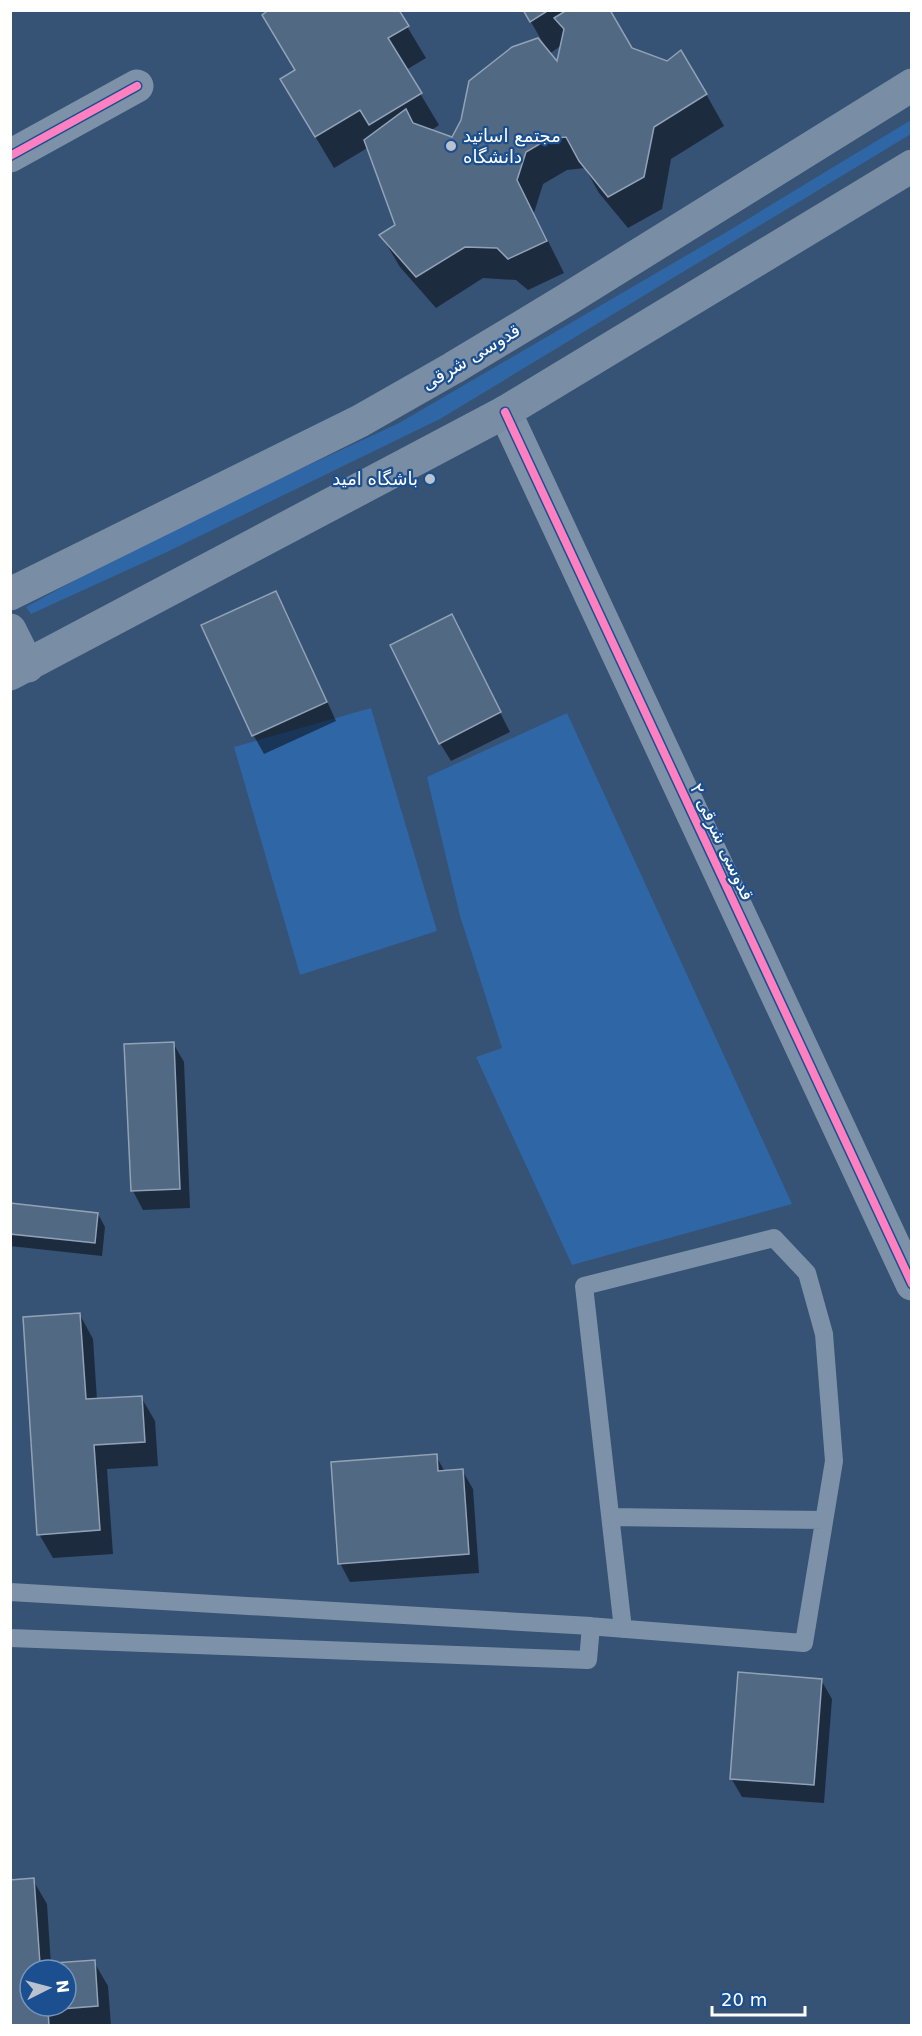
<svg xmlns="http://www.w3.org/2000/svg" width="922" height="2036" viewBox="0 0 922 2036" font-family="'DejaVu Sans','Noto Naskh Arabic',sans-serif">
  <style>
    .green { fill: #2f66a5 }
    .shadow { fill: #0007; fill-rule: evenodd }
    .building { fill: #526984; stroke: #92a2b6; stroke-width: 1.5; fill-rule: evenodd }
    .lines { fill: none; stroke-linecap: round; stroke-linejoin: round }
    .service { stroke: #7d92a8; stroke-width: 18 }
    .minor { stroke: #7d92a8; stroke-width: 33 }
    .tertiary { stroke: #7d92a8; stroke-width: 33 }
    .secondary { stroke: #798da4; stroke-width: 33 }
    .cycleway-casing { stroke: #1b4f8f; stroke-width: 11 }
    .cycleway { stroke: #ff80c0; stroke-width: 8 }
    .poi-dot { fill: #b9c2ce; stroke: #1b4f8f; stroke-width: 2 }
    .labels { text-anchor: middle; stroke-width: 4.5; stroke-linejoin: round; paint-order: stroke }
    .poi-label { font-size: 18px; fill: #fff; stroke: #1b4f8f; text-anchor: start }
    .street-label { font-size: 18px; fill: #fff; stroke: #1b4f8f }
  </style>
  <rect width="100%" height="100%" fill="#365274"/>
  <path class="green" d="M911,120v14l-471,285 -273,133 -136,62 -5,-7 122,-67 251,-117 324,-189z
    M371,708l66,223 -137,44 -66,-228z
    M567,713l225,491 -220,61 -96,-208 26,-9 -42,-132 -33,-139z"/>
  <path class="shadow" d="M397,10l29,48 -20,12 33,55 -9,6 23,8 93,-91 -22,-38h84l23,39 75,45 18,32 -53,33 -9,50 -34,19 -29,-35 -14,-25 -18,2 -24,14 -9,29 30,60 -36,17 -12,-10 -33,-2 -47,30 -36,-41 -19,-32 16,-10 -28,-78 -35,21 -34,-57zM562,45l-4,20 -9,-11z
    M275,593l11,18 50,110 -72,33 -10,-18 -51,-110z
    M451,616l59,116 -59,29 -11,-18z
    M173,1043l11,19 6,146 -47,2 -10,-19 -7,-145z
    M10,1205l88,9 7,13 -3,29 -92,-10z
    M80,1315l13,24 4,61 44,-3 14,24 3,45 -51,3 6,85 -60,4 -14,-24z
    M436,1456l9,16 17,-2 11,19 6,84 -129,9 -10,-19z
    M821,1680l11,19 -8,104 -82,-6 -11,-19z
    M33,1880l14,24 4,61 43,-3 14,24 3,40h-101zM30,1970h36v36h-36z"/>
  <path class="building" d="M269,10h130l10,16 -21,12 34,55 -53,32 -9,-15 -45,27 -35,-58 15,-9 -33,-55z
    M523,10h26l-19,12z
    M567,10h43l22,38 35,13 14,-11 26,44 -53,33 -10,50 -36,20 -29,-36 -13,-24 -18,2 -22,13 -9,28 30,61 -39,18 -11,-11 -32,-1 -49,30 -37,-42 16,-10 -31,-85 42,-31 7,14 39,14 9,-17 8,-39 43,-34 26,-9 19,23 7,-32 -10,-11z
    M276,591l51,111 -75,34 -51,-111z
    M452,614l49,98 -62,32 -49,-99z
    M174,1042l6,147 -49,2 -7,-147z
    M10,1203l88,10 -3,30 -85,-9z
    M80,1313l6,86 56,-3 3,46 -51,3 6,85 -63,5 -14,-218z
    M437,1454l1,17 25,-2 6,85 -131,10 -7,-102z
    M738,1672l84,7 -8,106 -84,-6z
    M34,1878l6,86 55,-4 3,46 -50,4 1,16h-39v-146zM30,1970h36v36h-36z"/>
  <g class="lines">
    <path class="service" d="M611,1517l213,3
      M10,1592l581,34 -3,34 -578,-22
      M588,1626l216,17 30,-182 -10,-127 -17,-61 -33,-35 -190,48 39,343"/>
    <path class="minor" d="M10,156l127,-70"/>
    <path class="tertiary" d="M505,412l407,872"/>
    <path class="secondary" d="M10,594l350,-173 93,-53 113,-68 346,-215
      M10,630l18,36
      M10,674l495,-262 407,-246"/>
    <g class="cycleway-casing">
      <path id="cycleway" d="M10,156l127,-70
        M505,412l407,872"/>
    </g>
    <use href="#cycleway" class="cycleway"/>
  </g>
  <g class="poi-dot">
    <circle cx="451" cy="146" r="6"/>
    <circle cx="430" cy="479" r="6"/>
  </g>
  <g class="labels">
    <g class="poi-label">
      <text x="463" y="142">مجتمع اساتید<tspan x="463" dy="21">دانشگاه</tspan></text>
      <text x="418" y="485" text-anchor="end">باشگاه امید</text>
    </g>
    <g class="street-label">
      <text transform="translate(471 357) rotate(-31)" y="6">قدوسی شرقی</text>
      <text transform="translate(722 842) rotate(65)" y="6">قدوسی شرقی ۲</text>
    </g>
  </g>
  <rect width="922" height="2036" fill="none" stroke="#ffffff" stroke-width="24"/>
  <g transform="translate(48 1988) rotate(84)"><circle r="28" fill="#1b4f8f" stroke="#7695bc" stroke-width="1.5"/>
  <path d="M0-4.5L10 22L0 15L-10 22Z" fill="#b9c2ce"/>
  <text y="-9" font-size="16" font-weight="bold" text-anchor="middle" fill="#ffffff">N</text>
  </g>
  <path d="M712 2006v9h93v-9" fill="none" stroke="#ffffff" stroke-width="3"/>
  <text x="721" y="2006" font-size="18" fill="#ffffff" stroke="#1b4f8f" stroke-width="4.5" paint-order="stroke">20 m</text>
</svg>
